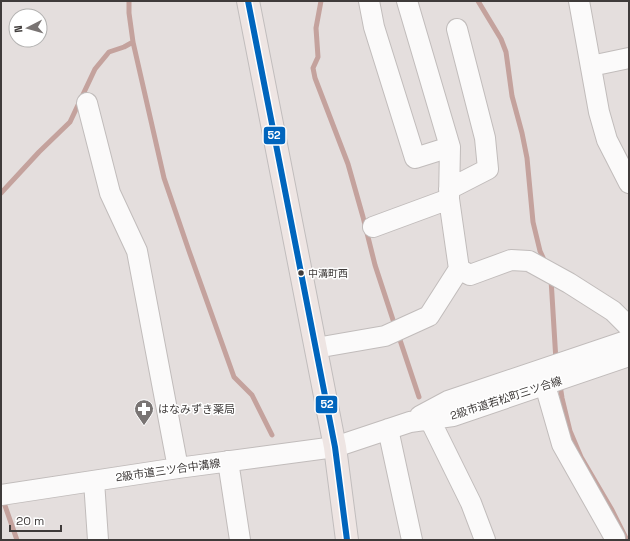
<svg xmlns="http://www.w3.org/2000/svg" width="630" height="541" viewBox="0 0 630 541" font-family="'Space Grotesk','Noto Sans JP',sans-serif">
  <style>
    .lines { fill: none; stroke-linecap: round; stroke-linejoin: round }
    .stream { stroke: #c4a29d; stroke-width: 5 }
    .minor-casing { stroke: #c1bcbb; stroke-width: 22 }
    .major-casing { stroke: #c1bdbd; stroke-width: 24 }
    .minor { stroke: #fbfafa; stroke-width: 20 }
    .major { stroke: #eee5e3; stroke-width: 22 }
    .bus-1-casing { stroke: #fff; stroke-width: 9 }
    .bus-1 { stroke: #0065bd; stroke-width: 6 }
    .bus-dot { fill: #3f3b3a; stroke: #fff; stroke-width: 1.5 }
    .labels { text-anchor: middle; stroke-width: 3; stroke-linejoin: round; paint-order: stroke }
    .bus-label { font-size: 10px; fill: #3f3b3a; stroke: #fff; text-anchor: start }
    .street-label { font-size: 11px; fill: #3f3b3a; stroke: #fff }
    .poi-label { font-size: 11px; fill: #3f3b3a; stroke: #fff; text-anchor: start }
    .line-badge { stroke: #fff; stroke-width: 1.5 }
    .badge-label { font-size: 11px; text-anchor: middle; font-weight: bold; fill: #fff }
  </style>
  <rect width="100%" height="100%" fill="#e4dedd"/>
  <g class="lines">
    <path class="stream" d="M129,1v12l4,29 31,136 25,73 45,126 18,18 20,40
      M321,1l-5,27 2,29 -5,11 2,10 33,86 15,53 12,48 20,61
      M478,1l23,38 5,13 6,44 10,37 5,25 6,64 7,29 5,11
      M1,193l38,-41 31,-30 25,-53 14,-17 15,-5 9,-5
      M551,279l5,82
      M398,334l21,63
      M560,385l2,13 8,33 11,26 31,53 15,30
      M3,500l14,40"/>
    <g class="minor-casing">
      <path id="minor" d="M369,1l5,26 41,131 35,-11
        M579,1l20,111 8,28 22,43
        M591,66l38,-8
        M87,103l23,90 27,58 41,217
        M449,189l39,-20 -3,-31 -28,-109
        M373,227l76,-28
        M459,269l11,6 41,-15 18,1 40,22 44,28 16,16
        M316,348l69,-12 44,-20 30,-47 -10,-70 1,-52 -43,-146
        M545,385l17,59 53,94
        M420,416l28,-15 181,-61
        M430,420l41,83 14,37
        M388,429l24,111
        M228,461l12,79
        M94,481l4,59
        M1,495l177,-27 157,-21 75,-25 43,-6 176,-60"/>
    </g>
    <g class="major-casing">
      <path id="major" d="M248,1l87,446 12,93"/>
    </g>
    <use href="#minor" class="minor"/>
    <use href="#major" class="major"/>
    <g class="bus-1-casing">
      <path id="bus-1" d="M248,1l87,446 12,93"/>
    </g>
    <use href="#bus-1" class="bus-1"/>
  </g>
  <defs>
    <g id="pharmacy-pin" transform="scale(1)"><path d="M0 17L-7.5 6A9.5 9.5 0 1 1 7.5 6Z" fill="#797473" stroke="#fff"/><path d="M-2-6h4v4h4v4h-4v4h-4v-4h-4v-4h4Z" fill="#fff"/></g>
  </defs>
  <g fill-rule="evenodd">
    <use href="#pharmacy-pin" x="144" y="409"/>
  </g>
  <circle class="bus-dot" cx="301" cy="273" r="3.5"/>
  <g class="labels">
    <g class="bus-label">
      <text x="308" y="277">中溝町西</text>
    </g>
    <g class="street-label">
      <text transform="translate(506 398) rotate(-18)" y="4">2級市道若松町三ツ合線</text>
      <text transform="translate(168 470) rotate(-8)" y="4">2級市道三ツ合中溝線</text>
    </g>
    <g class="poi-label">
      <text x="158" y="413">はなみずき薬局</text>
    </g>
  </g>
  <g class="line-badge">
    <rect x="263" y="126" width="23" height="19" rx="4" fill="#0065bd"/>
    <rect x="315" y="395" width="23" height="19" rx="4" fill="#0065bd"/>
  </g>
  <g class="badge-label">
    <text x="274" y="139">52</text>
    <text x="327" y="408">52</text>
  </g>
  <rect width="630" height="541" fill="none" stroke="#3f3b3a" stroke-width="4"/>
  <g transform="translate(28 28) rotate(264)"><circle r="19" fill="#ffffff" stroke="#b2b1b0"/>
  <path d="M0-3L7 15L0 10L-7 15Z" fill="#797473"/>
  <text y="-6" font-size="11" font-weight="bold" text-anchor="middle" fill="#3f3b3a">N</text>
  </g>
  <path d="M10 525v6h51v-6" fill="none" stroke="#3f3b3a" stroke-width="2"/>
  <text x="16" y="525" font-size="12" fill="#3f3b3a" stroke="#ffffff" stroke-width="3" paint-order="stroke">20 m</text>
</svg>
